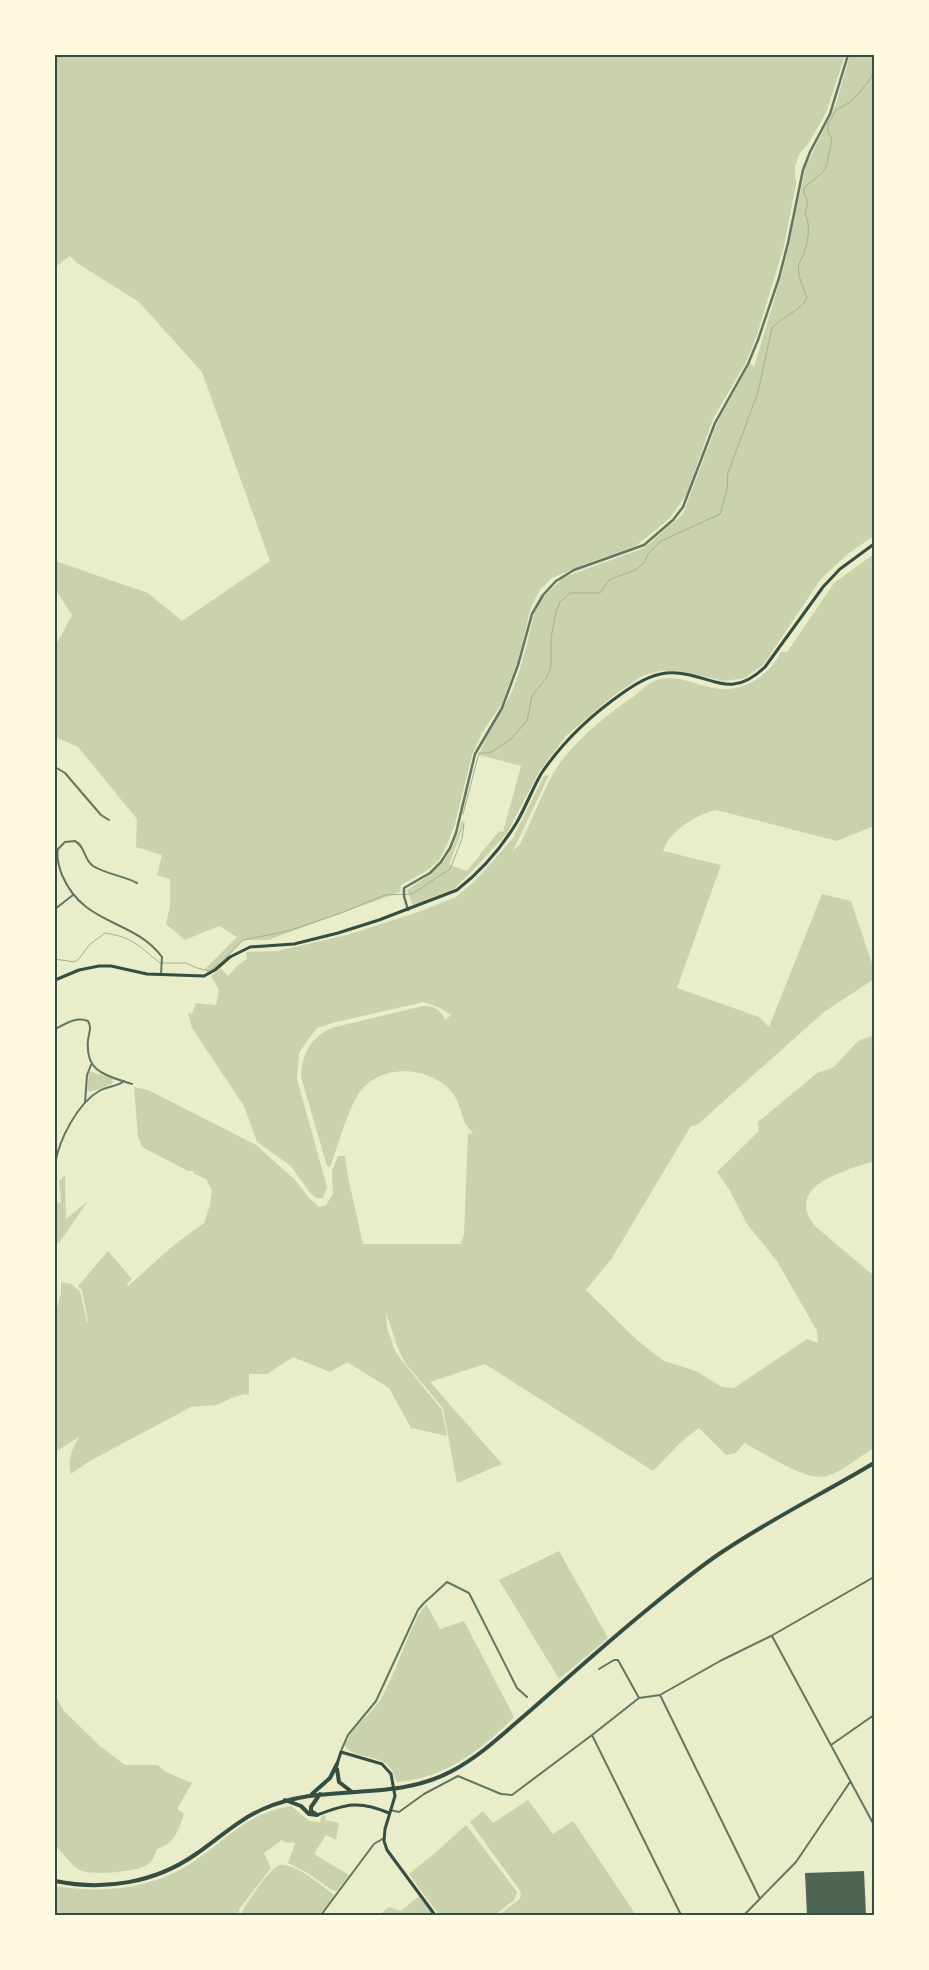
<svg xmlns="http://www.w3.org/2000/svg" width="929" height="1970" viewBox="0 0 929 1970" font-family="'Work Sans',sans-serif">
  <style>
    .green { fill: #cad2ad }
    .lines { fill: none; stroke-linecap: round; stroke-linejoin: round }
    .stream { stroke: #a3b18a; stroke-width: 1 }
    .building { fill: #4f6655 }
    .minor { stroke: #617663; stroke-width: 2 }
    .tertiary { stroke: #617663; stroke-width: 2.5 }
    .secondary { stroke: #344e41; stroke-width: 3 }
    .trunk { stroke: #344e41; stroke-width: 4 }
    .neatline { fill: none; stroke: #344e41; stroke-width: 2 }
  </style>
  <rect width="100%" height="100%" fill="#e9edc9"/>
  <path class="green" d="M55,55h790l-19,58 -18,31 -9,10 -4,14 1,16 -12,62 -27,89 -10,25 -34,59 -27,76 -16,23 -34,28 -48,17 -36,15 -12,12 -9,17 -13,53 -16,43 -20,30 -10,22 -17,69 -9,23 -7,13 -11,10 -27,15 -1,7 -132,48h-25l-22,23 -13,10 -3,-4 32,-32 -18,-11 -34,14 -19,-16 4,-18v-27l-13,-4 5,-20 -26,-8 1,-28 -59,-72 -23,-10v-90l17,-32 -17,-26v-28l93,32 34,28 88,-60 -68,-189 -63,-70 -62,-39 -7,-7 -15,11z
    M850,55h24v481l-25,17 -28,26 -58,86 -18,13 -20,3 -48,-10h-17l-18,5 -29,20 -47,40 -27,36 -32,61 -30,33 -22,22 -42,17 -6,-15c36,-23 42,-28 55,-69l3,1 -16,43 18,6 32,-40 4,1 18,-66 -42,-11c8,-24 24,-43 34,-66 10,-24 15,-53 22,-78l6,-12 23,-22 80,-29 39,-34 35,-93 32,-58 4,4 30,-100 22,-101 30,-62z
    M874,554v272l-37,15 -121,-31c-20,5 -46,20 -53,41l58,14 -44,123 82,29 10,10 53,-133 29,7 23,68v10l-50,33 -127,113 -6,1 -79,132 -26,32 52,51 26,20 32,10 26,16 12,1 73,-49 11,4 -1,-12 -40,-70 -30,-37 -18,-35 -12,-17 42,-41 -1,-9 59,-49 17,-6 24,-26 16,-6v126c-26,9 -92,24 -59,65l59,50v172c-14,8 -31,23 -47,28 -22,6 -62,-23 -83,-33l-8,10 -10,2 -27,-27 -17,13 -29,30 -168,-107 -55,18 72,82 -45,19 -14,-75 -38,-45 -8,-17 -11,-34 1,15 8,24 7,10 40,49 5,26 -36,-8 -22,-40 -42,-26 -17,10 -37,-15 -26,17h-18v21l-4,-1 -11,3 -18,8 -25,2 -103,55 -17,12c-4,-15 1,-24 8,-37l-24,15v-137l6,-22v-11l10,2 9,7 7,32 1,-1 -6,-32 -4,-4 30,-35 24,28 -5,5 1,2 46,-41 30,-22 6,-18 2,-15 -6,-11 -13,-6 1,-2h-6l-46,-24 -4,-11 -4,-49 14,3 108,55 38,34 16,20 9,8 7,-2 7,-11 -1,-23 6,-15h7l3,21 15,67h98l3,-10 4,-101 5,1c-2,-4 -5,-6 -7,-9 -7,-15 -5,-24 -19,-38 -26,-23 -73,-22 -91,11 -11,21 -18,47 -26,69l-3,-1 -26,-89c1,-22 9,-39 30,-49l92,-22c11,-1 19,5 22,14l6,-5 -11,-7 -16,-6 -88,20 -19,6 -9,12 -9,13 -2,26 30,108 -4,11h-6l-6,-4 -20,-28 -34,-24 -13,-36 -52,-78 -4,-15 4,1 4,-11 20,2 3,-15 -8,-14 10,-8 7,8 10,-11 9,-6 -1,-7 31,-1 70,-16 71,-23 38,-15 20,-17 37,-42 31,-62 5,-1 -36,76 7,-7c12,-23 21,-49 34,-72 16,-27 53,-58 79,-75 9,-7 16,-16 28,-18 17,-4 35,6 52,9 29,6 55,-11 68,-36h6l47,-69z
    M89,1071l24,8 -1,5 -22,8 -3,-2z
    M65,1175l1,44 22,-18 -29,42 -3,-1 -1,2v-41l6,-1 -2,-21z
    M559,1551l49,87 -49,41 -60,-99z
    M426,1604l14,25 24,-8 50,96c-33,33 -69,61 -117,65 -3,-6 -5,-15 -12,-19 -10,-7 -35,-7 -40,-17 6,-19 27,-32 37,-49 14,-26 23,-55 36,-81z
    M55,1695l9,16 37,36 24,18h33l8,7 26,11 -15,26 7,5c-5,16 -10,30 -27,35 -2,4 -4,11 -7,14 -9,9 -59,13 -70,7 -7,-3 -19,-19 -25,-25z
    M528,1800l25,34 20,-13 63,94h-137l21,-16 1,-7 -51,-70 13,-11 10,12z
    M291,1806l18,15 11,1 1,-5 5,-2 -1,5 14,3 -3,17 -10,-5 -12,19 35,21 -12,16 -5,-1 -26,-18 -18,-9 7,-20 -10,-1 -3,-2 -18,13 7,15 -31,40 -2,7h-183v-29c46,8 98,3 138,-24 36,-24 52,-48 98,-56z
    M466,1825l51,67 -3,8 -19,15h-56l-30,-41 26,-21z
    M279,1865c17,-2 41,20 54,29l1,2 -15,19h-78c4,-11 28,-45 38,-50z
    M419,1896l15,19h-55l10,-8 12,4z"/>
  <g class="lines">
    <path class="stream" d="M463,814l16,-61h11l21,-14 16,-18 5,-25 15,-19 4,-11v-28l5,-26 4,-10 10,-9h30l9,-13 26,-10 9,-7 4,-9 13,-13 59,-27 7,-24 1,-17 30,-81 14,-64c10,-12 28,-16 35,-30 -3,-9 -11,-25 -8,-34 1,-4 4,-7 5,-11 4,-11 7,-29 1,-39l3,-12 -4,-8v-6l19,-16 4,-8 5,-25 -4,-7v-8l8,-14 16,-9 17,-20 5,-9
      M55,959l19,3 5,-3 10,-14 16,-12c27,4 34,13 55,30h26l11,5 13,3 9,-7
      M222,962l21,-22 45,-9 53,-18 44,-18 27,-1 38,-25 12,-30 2,-15"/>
  </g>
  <path class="building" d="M864,1871l2,44h-59l-2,-42z"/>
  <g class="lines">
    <path class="minor" d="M55,767l10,6 36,42 8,5
      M137,883c-13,-7 -31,-9 -44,-17 -10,-7 -7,-19 -18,-25l-10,1 -7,7c-2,9 1,18 4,26 22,52 71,43 100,82l-1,18
      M55,909l18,-14
      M55,1029c10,-5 21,-13 33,-8 4,7 1,12 0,19 -3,33 18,35 44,44
      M85,1103l2,-28 4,-10
      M55,1164c4,-24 22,-60 44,-73 8,-5 18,-4 25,-10
      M772,1636l102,189
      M660,1695l100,204
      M639,1698l21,-3 60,-34 51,-25 103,-59
      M592,1735l89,180
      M831,1745l43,-30
      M341,1751l7,-16 28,-34 42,-91 6,-7 23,-21 22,11 48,95 10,9
      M390,1810l9,2 25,-18 34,-18 43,18 11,1 80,-60 47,-37 -21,-38h-4l-15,9
      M321,1915l53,-71 10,-6
      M744,1915l52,-53 54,-80"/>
    <path class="tertiary" d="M408,910l-4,-14v-8l26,-15 11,-11 9,-14 6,-15 19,-79 27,-46 16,-43 14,-51 11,-19 13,-14 18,-11 70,-25 29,-25 10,-13 32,-84 33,-59 10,-24 21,-62 9,-35 15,-73 7,-18 20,-38 18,-59"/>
    <path class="secondary" d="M55,980l24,-10 20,-4h12l36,8 57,2 11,-6 15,-13 20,-10 44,-3 44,-11 41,-13 78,-30c23,-18 45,-43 60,-68 9,-16 15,-32 24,-48 22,-33 50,-59 83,-82 16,-11 33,-21 53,-19 37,3 53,27 88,-6l58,-80 17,-18 34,-25
      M337,1764l4,-12 41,12 9,10 4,22 -10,33 -1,12 3,9 48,65
      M317,1815c29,-11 42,-15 72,-2"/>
    <path class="trunk" d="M337,1769l2,13 13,10
      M312,1794l18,-16 7,-14
      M285,1800l16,6 8,8 8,1
      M317,1815l-6,-4v-4l9,-13
      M55,1881c49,10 100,2 141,-27 22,-15 42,-34 67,-45 62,-28 127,-5 189,-38 30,-16 54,-40 79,-61 41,-36 81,-72 123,-106 22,-18 44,-36 68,-52 49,-33 102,-59 152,-89"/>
  </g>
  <rect width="929" height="1970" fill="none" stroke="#fefae0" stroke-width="112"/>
  <rect x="56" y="56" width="817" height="1858" class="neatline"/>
</svg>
